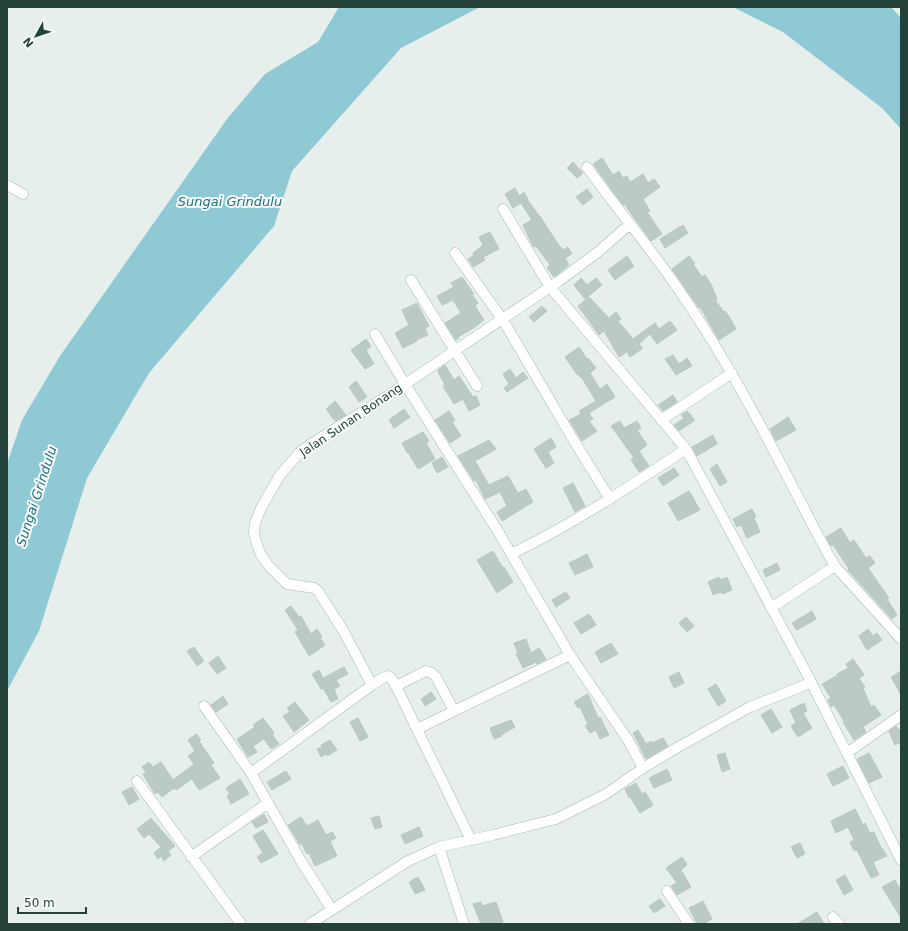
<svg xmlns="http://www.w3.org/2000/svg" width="908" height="931" viewBox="0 0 908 931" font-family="'DejaVu Sans',sans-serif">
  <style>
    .water { fill: #8ec9d4 }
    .building { fill: #bbcac4; stroke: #b8c9c2 }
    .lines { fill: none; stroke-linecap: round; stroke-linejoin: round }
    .street-casing { stroke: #a8b8b2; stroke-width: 11 }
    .street { stroke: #fff; stroke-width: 10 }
    .labels { text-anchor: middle; stroke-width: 4; stroke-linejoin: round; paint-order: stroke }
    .street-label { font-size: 12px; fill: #24423a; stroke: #f7fbf9 }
    .water-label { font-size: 13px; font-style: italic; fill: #1c6f80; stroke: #f7fbf9 }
  </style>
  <rect width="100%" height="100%" fill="#e6efeb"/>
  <path class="water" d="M339,7h141l-79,41 -109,123 -18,55 -125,147 -62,105 -48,153 -32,60v-227l15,-44 38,-64 167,-237 38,-45 53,-32z
    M733,7h158l10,11v111l-19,-21 -99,-76z"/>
  <path class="building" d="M602,158l11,17 6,-4 4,7 4,-2 3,6 13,-8 5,9 6,-4 6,8 -17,12 7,12 -3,1 15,22 -11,7 -19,-26 -7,-11 -2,1 -30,-41z
    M573,162l10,11 -6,5 -10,-10z
    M515,188l4,8 5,-4 4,7h-1l12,17h1l16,25 7,9 5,-3 4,7 -7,4 4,7 -15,12 -7,-9 3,-3 -14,-19 -2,1 -1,-1 -10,-21 9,-5 -11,-17 -8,5 -8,-14z
    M587,189l6,8 -10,8 -7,-8z
    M683,225l5,8 -23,15 -5,-9z
    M490,232l9,17 -16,8 2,3 -12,7 -5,-8 6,-4 -1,-2 10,-8 -4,-8z
    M627,256l7,10 -19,14 -7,-10z
    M689,256l6,7 -2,1 9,13 3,-2 6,9 6,15 -2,1 9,12 1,-1 5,7 6,11 -17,11 -19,-33 -1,1 -27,-39z
    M462,277l12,17 -2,1 6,8 -3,3 9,14 -9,7 -17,10 1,1 -3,2 -11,-17 16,-10 -8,-13 -11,5 -5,-9 17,-9 -3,-4z
    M581,278l6,7 9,-7 6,7 -17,14 -11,-14z
    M589,297l20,21 7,-6 5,7 -3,2 15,18 22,-16 4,6 11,-8 7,9 -20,14 -7,-10 -11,10 4,4 -13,9 -3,-5 -8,5 -15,-26 -5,4 -21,-29z
    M417,303l12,23 -4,2 3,7 -12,5 1,1 -14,7 -8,-15 14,-8 -7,-15z
    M542,306l5,5 -13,11 -5,-5z
    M366,339l5,7 -5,4 8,14 -9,5 -14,-19z
    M579,347l8,12 1,-1 8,10 -6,5 10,16 7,-5 8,13 -26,16 4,6 -4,2 8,10 -15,10 -13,-21 12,-6 -2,-3 17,-10 -14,-23h-1l-5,-5 -11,-16z
    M673,355l6,9 8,-6 5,8 -16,9 -11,-16z
    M445,365l9,15 5,-4 14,21 3,-1 4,9 -11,6 -6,-12 -9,5 -11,-18 2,-1 -7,-13h1l-1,-2z
    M510,369l6,9 7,-6 5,6 -21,14 -3,-4 5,-4 -6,-10z
    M356,381l11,16 -8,5 -10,-15z
    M673,395l4,7 -14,9 -5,-6z
    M335,401l11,14 -11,6 -9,-12z
    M404,409l6,8 -16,11 -5,-8z
    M449,411l6,9 -3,2 9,14 -11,7 -15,-23z
    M687,411l8,9 -16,11 -5,-6 10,-7 -3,-3z
    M788,417l8,13 -20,11 -6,-12z
    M620,421l4,7 13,-7 4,7 -4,2 10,15 -8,6 10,15 -10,6 -8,-12 3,-2 -23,-32z
    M423,432l6,9 -3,2 9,16 -17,10 -10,-17 -1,1 -5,-10z
    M713,435l4,9 -20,12 -5,-9z
    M551,438l5,9 -8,5 6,11 -8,5 -12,-19z
    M489,440l7,9 -21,12 14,24 19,-9 10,17 8,-4 7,13 -31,19 -5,-9 10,-6 -7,-14 -15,7 -9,-19 -2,1 -16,-25z
    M442,457l6,10 -11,6 -5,-10z
    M717,464l10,18 -7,4 -10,-17z
    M674,468l5,7 -16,11 -5,-8z
    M573,483l12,23 -10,6 -12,-24z
    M689,491l11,19 -22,11 -10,-18z
    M752,509l4,8 -2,1 6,14 -13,6 -6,-13 -4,2 -4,-8z
    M841,528l9,15 4,-3 12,18 4,-2 5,7 -7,5 21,30 -2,1 10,16 -5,4 -44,-49 1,-1 -16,-24 -2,1 -5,-9z
    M493,551l10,17 1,-1 9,15 -16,11 -20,-33z
    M587,554l6,13 -18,8 -6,-12z
    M777,563l3,7 -14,7 -3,-7z
    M719,577l1,3 7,-3 5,13 -10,4 -1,-2 -8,3 -5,-13z
    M566,592l4,6 -14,9 -4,-7z
    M291,606l8,11 2,-1 10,18 6,-5 5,8 -2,1 5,7 -16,11 -14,-24 3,-2 -13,-20z
    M812,611l4,8 -19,11 -5,-7z
    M589,614l7,11 -15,9 -7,-11z
    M686,617l8,9 -7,6 -8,-9z
    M868,629l5,7 4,-3 5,7 -15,10 -8,-14z
    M526,639l5,14 8,-5 7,11 -9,5 -1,-2 -13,6 -7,-14 2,-1 -4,-10z
    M611,643l7,11 -17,9 -6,-11z
    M194,647l10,14 -7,5 -10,-15z
    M218,656l8,12 -9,6 -8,-11z
    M853,659l11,16 -5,3 6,9 -2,1 8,19 3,-2 7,10 -18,12 3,5 -12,8 -11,-18 1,-1 -10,-16 -3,2 -3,-7 3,-2 -9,-14 16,-9 -1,-1 11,-6 -2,-4z
    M344,667l4,7 -12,6 4,6 -6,3 4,10 -7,3 -8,-14 -2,1 -9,-15 7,-4 4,8z
    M901,671v24l-10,-18z
    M679,672l5,11 -10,5 -5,-11z
    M716,684l10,17 -8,5 -10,-17z
    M431,692l5,7 -11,7 -4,-7z
    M588,694l10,24 2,-1 9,18 -9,4 -4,-9 -6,3 -5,-7 3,-2 -8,-17 -2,1 -4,-6z
    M223,696l5,8 -12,8 -5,-7z
    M295,702l14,18 -15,12 -11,-16 7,-4 -3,-4z
    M804,703l3,8 -4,2 9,15 -14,9 -7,-11 5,-3 -6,-13z
    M771,709l11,18 -10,6 -11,-18z
    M263,718l11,15 -2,1 7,10 -8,5 -7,-10 -11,7 4,6 -9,5 -11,-18 18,-12 -2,-2z
    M358,718l10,19 -8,4 -10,-19z
    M511,720l4,7 -14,8 1,1 -8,3 -4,-11z
    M896,726l3,4 2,-1v13l-6,3 -6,-14z
    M638,730l8,14 6,-3v2l11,-5 5,8 -22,13 -13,-26z
    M196,734l5,6 -2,1 15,22 -3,2 9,13 -21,12 -7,-11 -16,11 -2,-2 -12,9 -4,-5 -3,2 -12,-20 3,-2 -4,-5 7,-5 4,5 8,-5 12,18 21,-16 -6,-8 7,-5 -7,-11z
    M330,740l7,10 -10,6 -1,-2 -5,3 -4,-8 5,-2 -1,-2z
    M725,753l5,16 -8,3 -5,-17z
    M869,753l13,24 -13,6 -12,-24z
    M843,766l6,12 -16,8 -6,-12z
    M667,769l5,11 -18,8 -5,-10z
    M286,771l5,8 -19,11 -5,-8z
    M240,779l9,15 -18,10 -4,-8 3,-2 -4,-6z
    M636,783l6,11 3,-2 8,13 -13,8 -10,-16 -1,1 -4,-9z
    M132,787l7,12 -10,6 -7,-13z
    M855,809l8,16 2,-2 5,10 4,-1 7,16h1l5,8 -14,6 6,13 -8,3 -14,-28 -3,1 -4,-9 4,-2 -6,-13 -12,6 -5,-12z
    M264,814l4,8 -12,6 -4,-6z
    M379,816l3,11 -7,2 -4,-11z
    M301,817l6,9 11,-6 8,15 6,-3 4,6 -6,3 7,15 -22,10 -6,-13 -2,1 -5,-10 -2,1 -12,-20z
    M151,818l24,28 -7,5 3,4 -7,6 -3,-5 -3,3 -4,-6 7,-6 -12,-13 -5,4 -7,-9z
    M419,827l4,9 -18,8 -4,-9z
    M263,830l15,24 -17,9 -4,-6 6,-4 -10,-17z
    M800,843l5,11 -8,4 -6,-11z
    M682,857l5,8 -6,5 10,17 -14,8 -6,-9 6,-3 -11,-15z
    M845,875l8,15 -9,5 -8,-15z
    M418,877l7,13 -10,4 -6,-12z
    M895,880l6,11v27l-19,-31z
    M660,899l5,7 -11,7 -5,-7z
    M703,901l9,18 -9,5h-6l-8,-16z
    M481,902l1,4 14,-4 7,20 -7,2h-15l-8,-20z
    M817,912l7,12h-27z"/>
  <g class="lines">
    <g class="street-casing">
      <path id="street" d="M587,167c32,45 68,86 98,132 55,80 98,171 144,257l6,10 -64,42
        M7,185l16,9
        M503,209l47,78 136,162 121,225 94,186
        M455,253l48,67 71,121 36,58
        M411,280l66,106
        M375,334l30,50 94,149 71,122 58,85 15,28
        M661,420l71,-47
        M511,554c62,-30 118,-67 175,-105
        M835,566l66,73
        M372,685l-28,-53 -26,-41 -4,-3 -27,-4 -19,-19 -8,-12 -4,-12 -2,-8 1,-10 6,-15 19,-33 21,-24 10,-7 72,-45 176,-118 39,-29 32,-28
        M396,686l30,-15 6,2 4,4 18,34 116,-56
        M204,706l47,67 50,88 31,49
        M417,729l37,-18
        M847,753l54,-38
        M251,773l121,-88 12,-8 4,-1 3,2 5,8 75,154
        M137,781l104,143
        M439,847l25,77
        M191,857l77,-54
        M667,891l22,33
        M833,917l6,7
        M310,924l98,-63 31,-14 54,-12 63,-16 50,-25 37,-26 37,-22 70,-39 60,-24"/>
    </g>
    <use href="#street" class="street"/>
  </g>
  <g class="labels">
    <g class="street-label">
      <text transform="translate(351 420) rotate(-34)" y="4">Jalan Sunan Bonang</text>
    </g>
    <g class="water-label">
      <text x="230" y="206">Sungai Grindulu</text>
      <text transform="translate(36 496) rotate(-72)" y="5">Sungai Grindulu</text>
    </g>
  </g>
  <rect width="908" height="931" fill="none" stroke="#24423a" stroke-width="16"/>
  <g transform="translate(36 36) rotate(230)" stroke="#f7fbf9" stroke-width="3" paint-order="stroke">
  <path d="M0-3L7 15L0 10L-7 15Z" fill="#24423a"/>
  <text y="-6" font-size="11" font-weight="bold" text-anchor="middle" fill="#24423a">N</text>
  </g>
  <path d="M18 907v6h68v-6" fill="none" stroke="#24423a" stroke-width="2"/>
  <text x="24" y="907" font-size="12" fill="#24423a" stroke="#f7fbf9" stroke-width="3" paint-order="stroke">50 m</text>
</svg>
